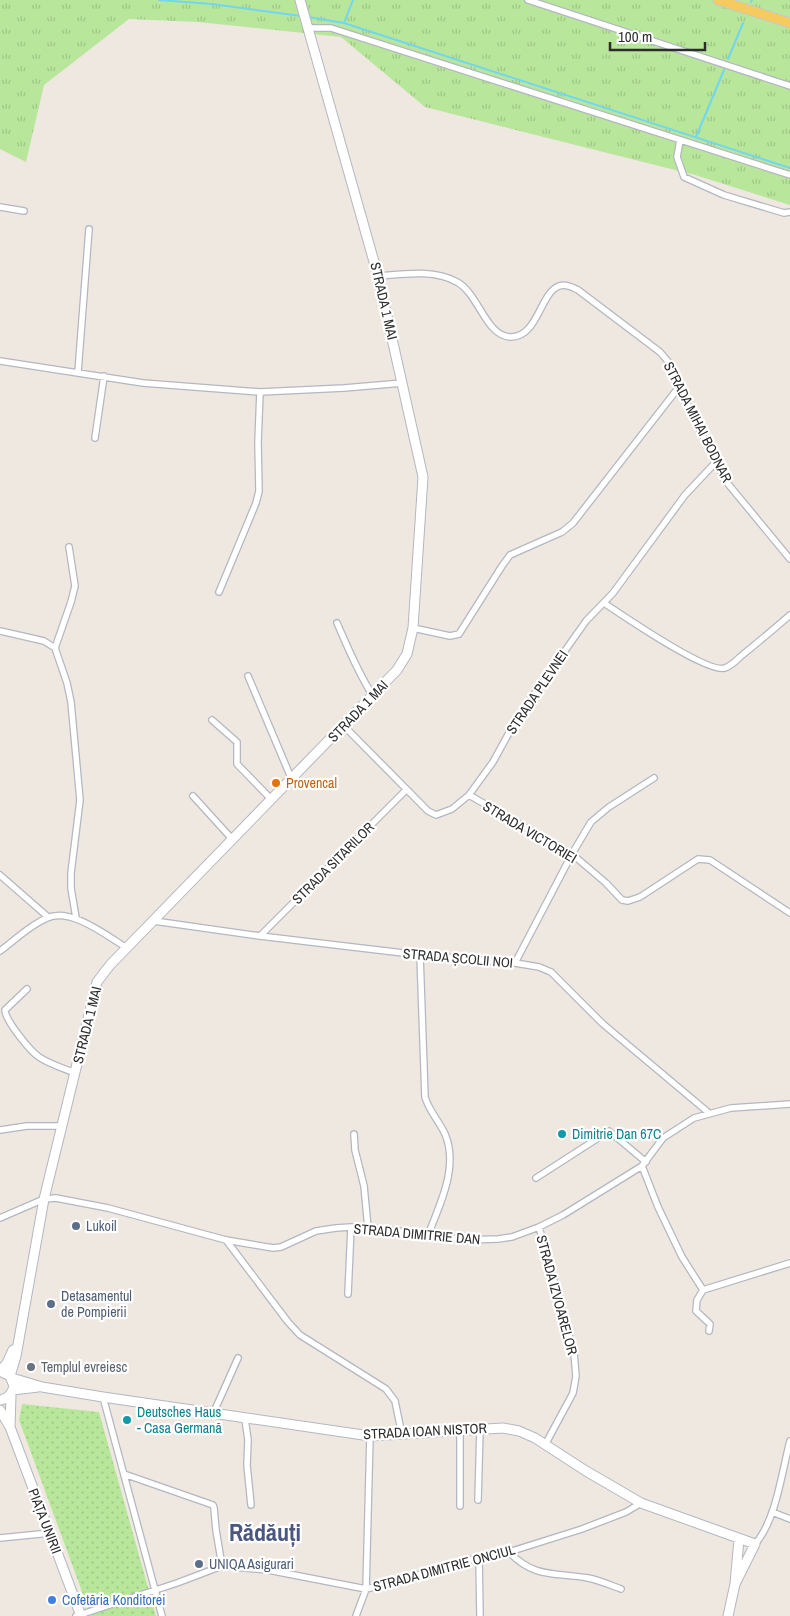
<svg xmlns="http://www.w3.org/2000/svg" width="790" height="1616" viewBox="0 0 790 1616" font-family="'Archivo Narrow',sans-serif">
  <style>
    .grass { fill: url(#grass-tufts) }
    .park { fill: url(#park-dots) }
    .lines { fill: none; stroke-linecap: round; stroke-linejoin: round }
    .stream { stroke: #71d6f2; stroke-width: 2 }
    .street-casing { stroke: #b3b7c1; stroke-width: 8 }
    .secondary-casing { stroke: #b3b7c1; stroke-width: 11 }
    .primary-casing { stroke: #c8c8c8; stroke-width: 11 }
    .street { stroke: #fff; stroke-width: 5.5 }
    .secondary { stroke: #fff; stroke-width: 9 }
    .primary { stroke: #f5cb5f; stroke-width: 9 }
    .food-dot { fill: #e8710a; stroke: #fff; stroke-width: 2 }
    .culture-dot { fill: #0f9aa8; stroke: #fff; stroke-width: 2 }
    .service-dot { fill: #5c6f8a; stroke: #fff; stroke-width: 2 }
    .worship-dot { fill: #6b7280; stroke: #fff; stroke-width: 2 }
    .shop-dot { fill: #3f7fe0; stroke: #fff; stroke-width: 2 }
    .labels { text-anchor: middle; stroke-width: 4.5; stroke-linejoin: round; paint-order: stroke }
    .street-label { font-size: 14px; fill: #2d2d2d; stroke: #fff }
    .food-label { font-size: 14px; fill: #c56008; stroke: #fff; text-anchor: start }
    .culture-label { font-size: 14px; fill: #0d838f; stroke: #fff; text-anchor: start }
    .service-label { font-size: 14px; fill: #4e5e75; stroke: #fff; text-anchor: start }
    .worship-label { font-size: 14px; fill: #5b616d; stroke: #fff; text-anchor: start }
    .shop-label { font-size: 14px; fill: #366cbe; stroke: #fff; text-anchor: start }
    .town-label { font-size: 24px; font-weight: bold; fill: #4b5780; stroke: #fff }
  </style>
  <defs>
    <pattern id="grass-tufts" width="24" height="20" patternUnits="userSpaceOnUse" patternTransform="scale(1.25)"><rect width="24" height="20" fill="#b8e69b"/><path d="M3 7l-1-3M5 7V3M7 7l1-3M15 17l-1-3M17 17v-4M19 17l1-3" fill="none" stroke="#9ec686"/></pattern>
    <pattern id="park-dots" width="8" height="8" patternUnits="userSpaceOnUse" patternTransform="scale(1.25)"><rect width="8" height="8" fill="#b8e69b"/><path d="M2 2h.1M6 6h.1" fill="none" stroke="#9ec686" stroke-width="1.8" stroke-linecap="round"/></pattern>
  </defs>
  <rect width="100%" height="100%" fill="#efe8e0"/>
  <path class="grass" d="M0,0h790v205l-95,-30 -270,-68 -84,-70 -143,-15 -69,-3 -85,66 -18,77 -26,-13z"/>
  <path class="park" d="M22,1404l77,8 57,204h-65l-72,-196z"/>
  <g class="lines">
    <path class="stream" d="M159,0l53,4 89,12
      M751,2l1,-2
      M308,17l36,6 446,145
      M344,23l9,-23
      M728,59l15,-36
      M696,137l28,-67"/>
    <g class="street-casing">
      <path id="street" d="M528,0l262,86
        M309,28h22l459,147
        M680,140l-3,17 7,20 40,18 60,18 6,-1
        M0,207l24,4
        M378,276c25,-2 56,-7 79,6 22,12 29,55 54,55 27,0 29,-44 48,-51 7,-2 13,1 19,4l82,62 11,13 8,22 45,92 66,80
        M0,361l143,22 117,9 84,-4 59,-5
        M78,372l11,-143
        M95,438l9,-62
        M219,592l37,-89 3,-12 -1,-49 2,-50
        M604,603c18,12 104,71 121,65 5,-2 11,-7 15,-11 17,-14 34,-28 50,-42
        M337,623c11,25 21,50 36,73
        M413,628l37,8 9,-2 43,-68 8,-11 52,-23 11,-9 106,-136
        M0,631l44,10 11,7 12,35 4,19 9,98 -9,73v15l5,30
        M55,648l16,-46 4,-16 -6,-39
        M248,676l44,104
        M212,720l25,22v22l35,36
        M344,726l84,85 8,4 16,-6 17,-14 24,-33 23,-42 70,-99 27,-28 72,-98 30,-32
        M469,795l103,59 34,29 16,17 6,1 12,-4 58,-38 12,1 80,53
        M193,796l40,44
        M0,875l48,42
        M154,921l106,15 160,19 95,8 24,4 12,5 52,52 106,89
        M260,936l146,-146
        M0,951c15,-11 30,-26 47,-33 24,-11 60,18 80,30
        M420,955l5,142c4,14 14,24 20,37 14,33 -5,70 -17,101
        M515,963l57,-109 19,-32 18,-15 45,-29
        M27,989l-22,21c0,10 25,41 34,47 10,7 24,11 36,16
        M0,1130l27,-4h35
        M354,1134l1,16 9,36 4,42
        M642,1166l16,41 24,50 21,33 87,-27
        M536,1178l73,-47 37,31
        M0,1218l44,-19 12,-1 52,10 118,32 47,8 8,-1 35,-16 20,-3 15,-1 32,2 82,11 33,-1 14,-2 27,-10 24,-12 79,-49 21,-28 31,-20 37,-10 59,-4
        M539,1227l35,126 2,23 -3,17 -28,52
        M226,1240l62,82 12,13 86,54 9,12 7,34
        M703,1290l-6,10 -1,11 14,13 -1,7
        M348,1294l3,-67
        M103,1397l59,219
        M213,1414l25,-56
        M245,1419l3,21 -1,25 4,40
        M460,1431v75
        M124,1474l89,31 1,3 2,22 6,36
        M478,1500l2,-71
        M772,1512l18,7
        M0,1538l50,-5
        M755,1544c21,-23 27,-73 35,-103
        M509,1552c26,27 46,20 79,26 11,2 22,7 33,11
        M479,1557l1,59
        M76,1616l101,-33 45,-17 46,4 98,19 34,-8 50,-17 59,-12 73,-23 44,-17 15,-9
        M356,1616l10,-27 4,-153"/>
    </g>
    <g class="secondary-casing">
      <path id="secondary" d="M0,1371l10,5 4,10c-2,8 -6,13 -14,14
        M0,1371l7,-8 6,-13
        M10,1376l6,-20 28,-157 53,-217 13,-17 287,-295 10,-16 6,-26 10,-151 -45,-201 -78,-276
        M12,1378l30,9 61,10 267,39 133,-8 16,3 16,7 51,33 55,32 114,41 -20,40
        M13,1390l25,-3
        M0,1410l10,17 71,189
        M10,1427l1,-32
        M728,1616l7,-32 4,-45"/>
    </g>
    <g class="primary-casing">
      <path id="primary" d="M718,0l72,23"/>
    </g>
    <use href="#street" class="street"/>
    <use href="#secondary" class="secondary"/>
    <use href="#primary" class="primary"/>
  </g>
  <circle class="food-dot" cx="276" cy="783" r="5"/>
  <g class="culture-dot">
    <circle cx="562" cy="1134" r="5"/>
    <circle cx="127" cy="1420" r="5"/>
  </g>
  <g class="service-dot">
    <circle cx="76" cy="1226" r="5"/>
    <circle cx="51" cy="1304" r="5"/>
    <circle cx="199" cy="1564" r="5"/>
  </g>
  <circle class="worship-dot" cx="31" cy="1367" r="5"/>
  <circle class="shop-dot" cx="52" cy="1600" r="5"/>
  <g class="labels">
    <g class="street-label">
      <text transform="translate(384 301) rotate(77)" y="5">STRADA 1 MAI</text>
      <text transform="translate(698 422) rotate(63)" y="5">STRADA MIHAI BODNAR</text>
      <text transform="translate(537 692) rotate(-56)" y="5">STRADA PLEVNEI</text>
      <text transform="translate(358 711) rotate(-46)" y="5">STRADA 1 MAI</text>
      <text transform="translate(530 832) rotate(31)" y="5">STRADA VICTORIEI</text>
      <text transform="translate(333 863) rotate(-45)" y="5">STRADA SITARILOR</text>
      <text transform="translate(458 958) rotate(5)" y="5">STRADA ȘCOLII NOI</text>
      <text transform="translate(87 1025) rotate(-76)" y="5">STRADA 1 MAI</text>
      <text transform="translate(417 1234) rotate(5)" y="5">STRADA DIMITRIE DAN</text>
      <text transform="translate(557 1295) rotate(75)" y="5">STRADA IZVOARELOR</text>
      <text transform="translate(425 1431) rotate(-3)" y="5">STRADA IOAN NISTOR</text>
      <text transform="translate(45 1521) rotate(69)" y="5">PIAȚA UNIRII</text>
      <text transform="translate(444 1568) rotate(-15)" y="5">STRADA DIMITRIE ONCIUL</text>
    </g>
    <g class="food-label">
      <text x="286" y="788">Provencal</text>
    </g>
    <g class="culture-label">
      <text x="572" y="1139">Dimitrie Dan 67C</text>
      <text x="137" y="1417">Deutsches Haus<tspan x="137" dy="16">- Casa Germană</tspan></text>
    </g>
    <g class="service-label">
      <text x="86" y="1231">Lukoil</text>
      <text x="61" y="1301">Detasamentul<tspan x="61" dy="16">de Pompierii</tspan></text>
      <text x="209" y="1569">UNIQA Asigurari</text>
    </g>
    <g class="worship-label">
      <text x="41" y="1372">Templul evreiesc</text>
    </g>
    <g class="shop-label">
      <text x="62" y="1605">Cofetăria Konditorei</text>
    </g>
    <g class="town-label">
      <text x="265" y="1541">Rădăuți</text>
    </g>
  </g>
  <path d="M610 42v8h95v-8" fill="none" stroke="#2d2d2d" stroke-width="2.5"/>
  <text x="618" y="42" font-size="15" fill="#2d2d2d" stroke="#ffffff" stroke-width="4" paint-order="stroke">100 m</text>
</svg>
